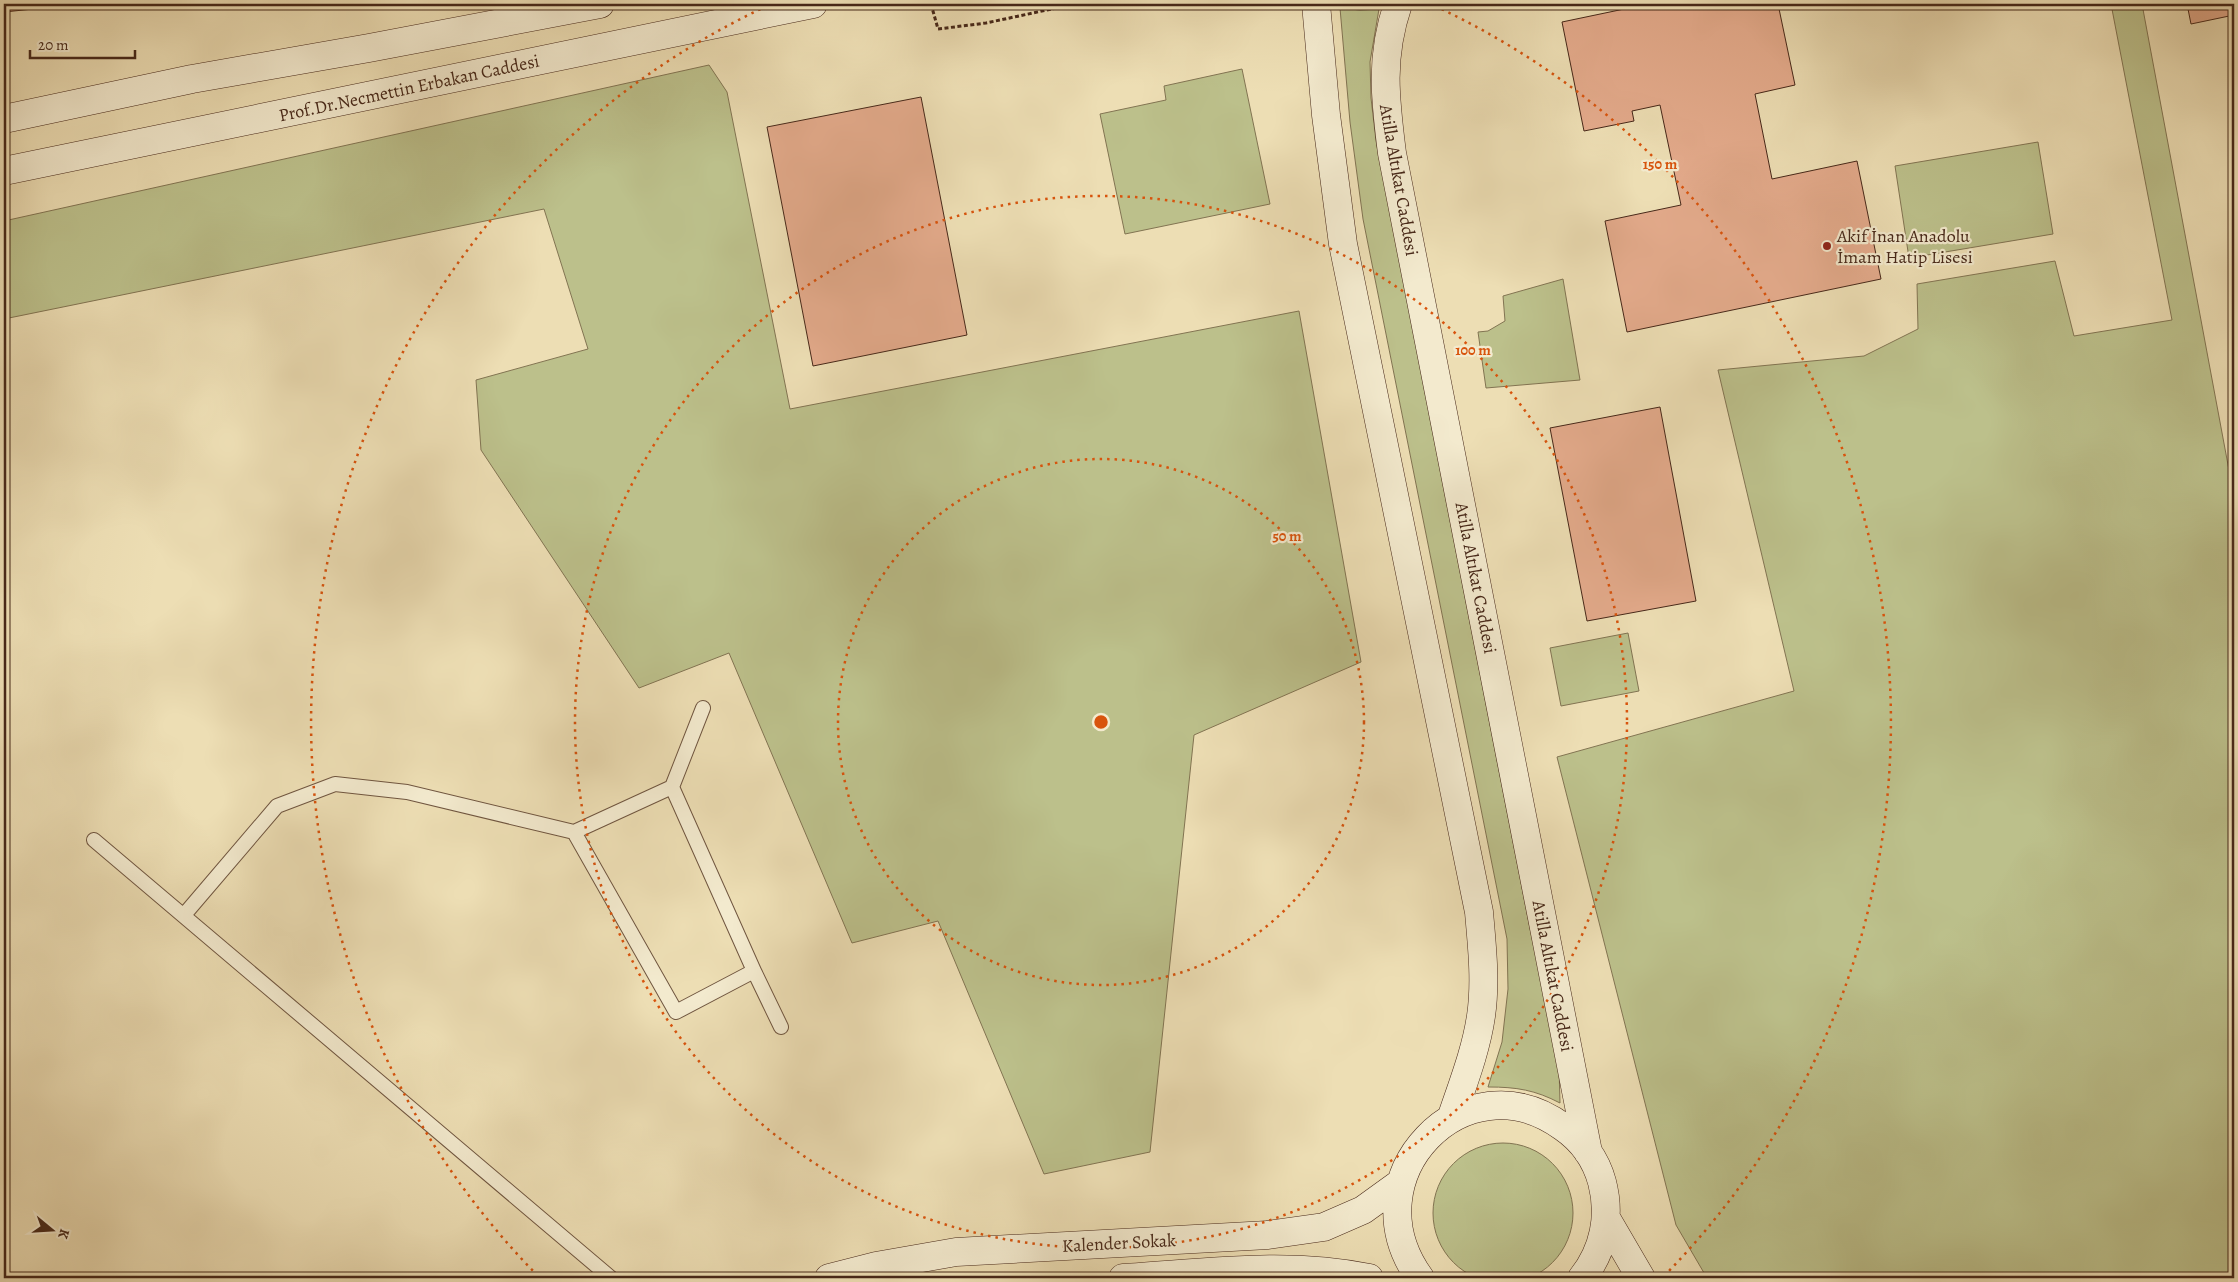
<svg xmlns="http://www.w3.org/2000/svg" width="2238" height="1282" viewBox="0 0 2238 1282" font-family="Alegreya,serif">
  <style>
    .green { fill: #bcc08b; stroke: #827452 }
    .building { fill: #e3aa8b; stroke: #472819 }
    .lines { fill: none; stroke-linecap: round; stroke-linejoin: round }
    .lane-casing { stroke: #705640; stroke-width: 16 }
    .secondary-casing { stroke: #472819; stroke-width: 29 }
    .path { stroke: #472819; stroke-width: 3; stroke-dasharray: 4 2.5; stroke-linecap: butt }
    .lane { stroke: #f3eace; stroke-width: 14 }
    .secondary { stroke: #f3eace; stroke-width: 28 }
    .ring { fill: none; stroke: #d8540d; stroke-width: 2.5; stroke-dasharray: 2.5 5 }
    .poi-dot { fill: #8f2418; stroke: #f3eace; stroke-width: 2 }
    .labels { text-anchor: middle; stroke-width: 4.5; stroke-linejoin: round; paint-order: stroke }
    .street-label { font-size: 18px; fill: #472819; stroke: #f3eace }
    .poi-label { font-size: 18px; fill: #472819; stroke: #f3eace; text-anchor: start }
    .centre { fill: #d8540d; stroke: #f3eace; stroke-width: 2.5 }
    .ring-label { font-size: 15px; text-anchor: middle; font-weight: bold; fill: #d8540d; stroke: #f3eace; stroke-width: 4.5; stroke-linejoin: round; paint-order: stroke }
  </style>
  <rect width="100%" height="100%" fill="#eddeb4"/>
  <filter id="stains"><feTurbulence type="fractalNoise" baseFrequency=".004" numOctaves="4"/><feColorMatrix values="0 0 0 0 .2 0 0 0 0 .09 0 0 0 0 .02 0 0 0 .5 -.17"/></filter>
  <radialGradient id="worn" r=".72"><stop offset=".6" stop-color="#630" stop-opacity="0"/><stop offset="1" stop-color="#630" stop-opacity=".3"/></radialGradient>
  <path class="green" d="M2111,4h31l92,493v781h-527l-31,-53 -119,-468 237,-66 -76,-321 146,-14 54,-27 -1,-45 138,-23 19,75 98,-16z
    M1340,8l20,2 19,-1 -9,53 1,36 5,43 152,777 31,149 1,36c-25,-13 -43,-16 -72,-16l14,-45 6,-53 -1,-50 -144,-720 -13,-97z
    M709,65l18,27 63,317 509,-98 62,351 -167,73 -44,417 -106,22 -106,-253 -86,22 -123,-290 -90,35 -158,-238 -5,-70 112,-31 -44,-140 -540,110v-98z
    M1242,69l28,135 -145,30 -25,-120 66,-14 -2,-14z
    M2038,142l15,92 -144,24 -14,-92z
    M1563,279l17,101 -94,8 -8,-56 10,-1 17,-10 -2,-25z
    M4,382l4,49 -4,12z
    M1628,633l11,58 -78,15 -11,-58z
    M1433 1213a70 70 0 1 1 140 0a70 70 0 1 1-140 0Z"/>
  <path class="building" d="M4,4h68v1l-68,7z
    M1648,4h130l17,81 -40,9 17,85 85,-18 24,118 -254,53 -22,-111 76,-16 -21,-100 -28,6 2,10 -50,10 -22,-109z
    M1864,4h22l-22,4z
    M2187,4h47v11l-43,9z
    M921,97l46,238 -154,31 -46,-239z
    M1660,407l36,194 -109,20 -37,-193z"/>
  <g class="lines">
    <g class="lane-casing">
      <path id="lane" d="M672,787l31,-79
        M94,840l517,438
        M184,915l93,-109 58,-22 72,8 167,40 102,180 78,-41 -82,-184 -98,45
        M754,971l27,56"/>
    </g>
    <g class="secondary-casing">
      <path id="secondary" d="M1316,4l10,111 17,129 136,668c3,34 7,70 2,104 -5,35 -19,70 -30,103
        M1398,4c-18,53 -13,94 -6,149l196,999
        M4,119l188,-40 177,-31 231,-44
        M4,171l809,-167
        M1606,1218l35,60
        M829,1278l47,-12 80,-14 312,-17 56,-8 39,-17 36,-26
        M1123,1278c81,-5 165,-17 246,0
        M1420,1278c-73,-101 45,-223 143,-151 19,13 33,33 39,55 9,34 2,68 -20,96"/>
    </g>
    <path class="path" d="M931,4l7,25 48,-6 89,-19"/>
    <use href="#lane" class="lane"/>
    <use href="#secondary" class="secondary"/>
  </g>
  <g class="ring">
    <circle cx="1101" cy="722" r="263"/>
    <circle cx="1101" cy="722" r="526"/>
    <path d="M538 1276A790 790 0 0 1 767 6M1435 6A790 790 0 0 1 1664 1276"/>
  </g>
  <circle class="poi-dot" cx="1827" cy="246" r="5"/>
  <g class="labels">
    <g class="street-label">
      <text transform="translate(409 88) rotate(-12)" y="6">Prof.Dr.Necmettin Erbakan Caddesi</text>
      <text transform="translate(1399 180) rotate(80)" y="6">Atilla Altıkat Caddesi</text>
      <text transform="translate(1476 578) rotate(79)" y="6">Atilla Altıkat Caddesi</text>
      <text transform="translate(1553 976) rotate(79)" y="6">Atilla Altıkat Caddesi</text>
      <text transform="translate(1119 1243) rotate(-3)" y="6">Kalender Sokak</text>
    </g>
    <g class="poi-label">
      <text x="1837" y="242">Akif İnan Anadolu<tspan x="1837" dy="21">İmam Hatip Lisesi</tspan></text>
    </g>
  </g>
  <circle cx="1101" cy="722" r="8" class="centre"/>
  <g class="ring-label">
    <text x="1660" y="169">150 m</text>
    <text x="1473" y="355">100 m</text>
    <text x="1287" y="541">50 m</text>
  </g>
  <rect width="2238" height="1282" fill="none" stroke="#eddeb4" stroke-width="20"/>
  <rect x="5" y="5" width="2228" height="1272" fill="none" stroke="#472819" stroke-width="2.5"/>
  <rect x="10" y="10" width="2218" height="1262" fill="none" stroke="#472819"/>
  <g transform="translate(52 1230) rotate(108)" stroke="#f3eace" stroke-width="4" paint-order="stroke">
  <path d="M0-4L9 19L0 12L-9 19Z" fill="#472819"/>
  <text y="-8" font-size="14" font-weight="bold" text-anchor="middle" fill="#472819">K</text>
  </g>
  <path d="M30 50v8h105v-8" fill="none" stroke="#472819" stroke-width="2.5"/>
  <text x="38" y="50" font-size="15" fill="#472819" stroke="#f3eace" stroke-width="4" paint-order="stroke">20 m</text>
  <rect width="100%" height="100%" filter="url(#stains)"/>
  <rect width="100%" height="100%" fill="url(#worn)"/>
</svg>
